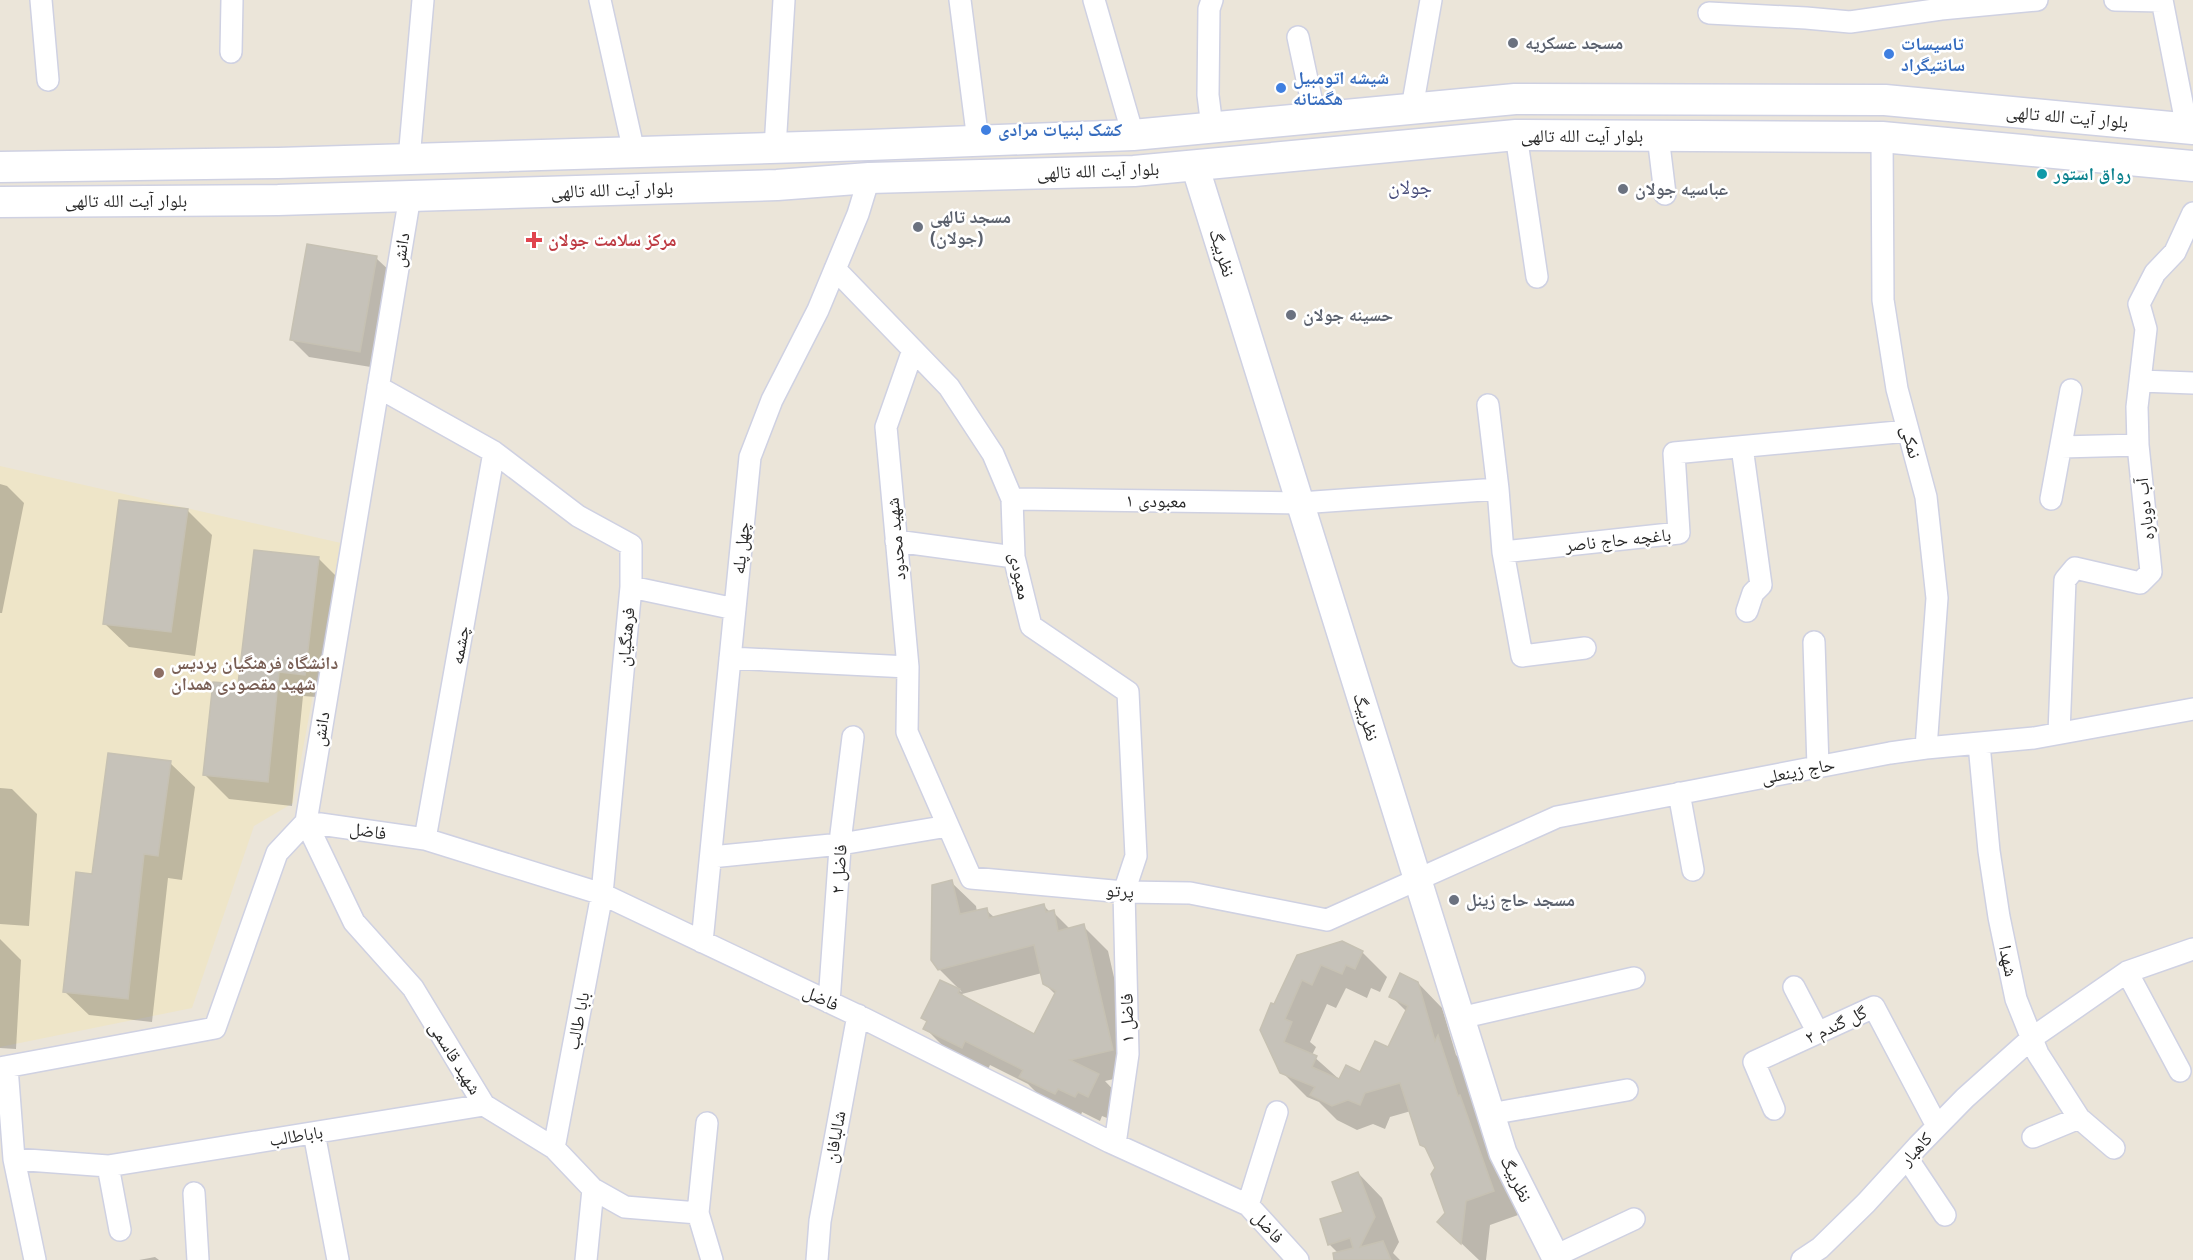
<svg xmlns="http://www.w3.org/2000/svg" width="2193" height="1260" viewBox="0 0 2193 1260" font-family="'Noto Sans','Noto Naskh Arabic',sans-serif">
  <style>
    .education { fill: #eee5c8 }
    .shadow { fill: #0003; fill-rule: evenodd }
    .building { fill: #c6c2b9; stroke: #c6c1b3; stroke-width: 1.5 }
    .lines { fill: none; stroke-linecap: round; stroke-linejoin: round }
    .minor-casing { stroke: #cfd1e2; stroke-width: 24 }
    .tertiary-casing { stroke: #cfd1e2; stroke-width: 30 }
    .secondary-casing { stroke: #cfd1e2; stroke-width: 33 }
    .minor { stroke: #fff; stroke-width: 21 }
    .tertiary { stroke: #fff; stroke-width: 27 }
    .secondary { stroke: #fff; stroke-width: 30 }
    .worship-dot { fill: #6b7280; stroke: #fff; stroke-width: 2 }
    .shop-dot { fill: #3f7fe0; stroke: #fff; stroke-width: 2 }
    .culture-dot { fill: #0f9aa8; stroke: #fff; stroke-width: 2 }
    .health-dot { fill: #e0444e; stroke: #fff; stroke-width: 2 }
    .education-dot { fill: #8d6e63; stroke: #fff; stroke-width: 2 }
    .labels { text-anchor: middle; stroke-width: 5; stroke-linejoin: round; paint-order: stroke }
    .worship-label { font-size: 18px; font-weight: bold; fill: #5b616d; stroke: #fff; text-anchor: start }
    .shop-label { font-size: 18px; font-weight: bold; fill: #366cbe; stroke: #fff; text-anchor: start }
    .street-label { font-size: 18px; fill: #282828; stroke: #fff }
    .culture-label { font-size: 18px; font-weight: bold; fill: #0d838f; stroke: #fff; text-anchor: start }
    .health-label { font-size: 18px; font-weight: bold; fill: #be3a42; stroke: #fff; text-anchor: start }
    .education-label { font-size: 18px; font-weight: bold; fill: #785e54; stroke: #fff; text-anchor: start }
    .neighbourhood-label { font-size: 20px; fill: #484d7a; stroke: #fff }
  </style>
  <rect width="100%" height="100%" fill="#ebe5d9"/>
  <path class="education" d="M0,466l341,77 -48,260 -39,23 -62,182 -192,39z"/>
  <path class="shadow" d="M376,258l17,16 -16,94 -68,-11 -17,-17z
    M0,484l7,2 17,17 -22,110h-2z
    M187,510l25,25 -17,121 -66,-9 -25,-24z
    M318,558l25,25 -14,115 -26,-2 -11,110 -63,-7 -24,-24 35,-89z
    M170,763l25,24 -13,93 -14,-2 -16,144 -63,-7 -25,-24 29,-116z
    M0,788l12,1 25,25 -8,112 -29,-2z
    M951,882l25,24 1,6 9,-2 9,8 49,-12 6,6h3l17,17 13,-3 25,25 28,123 -31,7 18,19 -11,20 -10,-4 -2,5 -18,-9 -2,6 -35,-17 -17,-17 -38,-19 -3,6 -37,-18 -25,-25 3,-5 -5,-6 18,-35 21,10 -23,-23zM1042,973l3,11 11,11 -22,41 -65,-35 -7,-7z
    M0,939l21,21 -5,89 -16,-1z
    M1362,952l25,25 -7,15 -9,-4 -4,10 -21,-10 -10,20 -9,-4 -17,38 6,5 -4,8 28,25 21,-6 28,-25 18,-37 -16,-16 27,-13 24,25 14,47 6,6 56,154 -28,10 -4,35h-7l-40,-38 7,-8 -9,-46 -8,-16 -7,-7 -11,-34 -21,6 -5,12 -12,-5 -16,6 -20,-10 -18,-18 -12,-5 -25,-25 -8,-66 24,-50z
    M1358,1173l24,25 17,44 -6,11 7,7h-55l-16,-16 16,-31z
    M155,1257l4,3h-20z"/>
  <path class="building" d="M307,244l70,12 -17,96 -70,-12z
    M119,500l69,9 -17,123 -68,-8z
    M254,550l65,7 -14,118 -26,-3 -11,110 -65,-7 10,-93 25,2z
    M108,753l63,8 -13,95 -14,-2 -16,145 -65,-7 13,-120 16,2z
    M952,880l8,34 27,-6 2,10 55,-14 2,8 8,-2 4,21 26,-7 29,126 -43,10 29,14 -11,23 -10,-5 -3,5 -17,-8 -3,5 -36,-17 4,-7 -58,-29 -3,7 -39,-19 4,-8 -6,-3 19,-38 20,9 -2,4 76,41 22,-43 -13,-7 -9,-39 -96,25 -7,-10 1,-75z
    M1342,941l21,10 -8,18 -9,-4 -4,9 -21,-9 -9,20 -10,-5 -17,39 7,3 -8,20 33,14 -5,11 27,12 7,-14 14,7 15,-31 13,6 20,-41 -19,-9 11,-24 18,9 17,59 3,-6 20,61 2,-1 34,96 -28,10 -5,43 -24,-22 8,-9 -14,-39 4,-6 -10,-21 -5,-2 -20,-62 -35,10 -5,12 -12,-5 -16,6 -22,-11 5,-8 -35,-14 -20,-43 11,-27 3,1 23,-49z
    M1358,1172l17,45 -15,30 23,-6 8,19h-57l-1,-7 20,-5 -3,-10 -22,7 -8,-26 23,-7 -11,-30z"/>
  <g class="lines">
    <g class="minor-casing">
      <path id="minor" d="M41,0l7,80
        M600,0l34,152
        M960,0l18,141
        M1094,0l39,135
        M1212,0l-3,9 -1,86 4,32
        M2115,0l47,1
        M2162,0l25,128
        M1709,13l97,5 44,4 91,-13 96,-9
        M1298,37l17,80
        M231,52l1,-52
        M1412,108l19,-108
        M1516,135l21,142
        M1658,136l7,58
        M1882,137l1,163 14,89 29,108 11,101 -11,150
        M775,148l9,-148
        M409,159l14,-159
        M835,269l114,118 44,67 19,45 2,58 17,69 97,66 8,164 -12,36 4,162 -13,90
        M913,350l-27,77 22,240 -1,65 64,146 153,14 66,1 137,27 230,-103 333,-64 36,-5 108,-10 159,-29
        M2141,381l52,2
        M378,387l116,65 84,64 53,29v42l-29,307 -48,254
        M1488,405l10,84
        M1742,447l19,138 -8,8 -6,18
        M2061,447l77,-2
        M1012,499l288,4 198,-14 5,63 176,-19 -5,-80 234,-22
        M2051,499l20,-109
        M896,541l118,16
        M1503,552l19,104 63,-8
        M631,587l104,22
        M1814,642l4,125
        M730,658l178,9
        M2059,733l6,-153 10,-12 65,15 11,-11 -13,-127 -1,-38 9,-78 -7,-25 16,-31 20,-21 18,-39
        M1979,744l10,107 10,66 17,82 22,55 41,64 35,30
        M1679,793l14,77
        M306,822l119,17 177,55 263,125 245,123 138,63 50,55
        M306,822l48,100 59,66 71,117 70,43 39,41 32,18 73,6
        M425,839l69,-387
        M711,857l130,-13 107,-18
        M702,942l48,-485 22,-57 46,-90 40,-96 11,-36
        M2127,972l53,99
        M1794,987l24,46
        M829,1002l12,-168 12,-97
        M1460,1018l174,-40
        M7,1067l7,92 94,7 376,-61
        M0,1068l215,-40 62,-175 29,-31 104,-626
        M1774,1109l-20,-47 120,-55 63,119
        M1490,1114l137,-24
        M707,1123l-9,90 14,47
        M314,1133l24,127
        M2033,1137l46,-19
        M1907,1158l38,57
        M14,1159l21,101
        M108,1166l12,64
        M194,1193l4,67
        M1248,1205l29,-93
        M1555,1256l79,-37
        M586,1260l7,-71
        M817,1260l3,-39 38,-206
        M1802,1260l18,-12 46,-45 52,-57 47,-48 67,-60 95,-66 66,-23"/>
    </g>
    <g class="tertiary-casing">
      <path id="tertiary" d="M1195,166l308,987 54,107"/>
    </g>
    <g class="secondary-casing">
      <path id="secondary" d="M0,167l278,-4 591,-18 264,-10 382,-36 370,1 308,29
        M0,202l278,-2 499,-15 92,-7 265,-7 382,-36 366,2 311,29"/>
    </g>
    <use href="#minor" class="minor"/>
    <use href="#tertiary" class="tertiary"/>
    <use href="#secondary" class="secondary"/>
  </g>
  <g class="worship-dot">
    <circle cx="1513" cy="43" r="6"/>
    <circle cx="1623" cy="189" r="6"/>
    <circle cx="918" cy="227" r="6"/>
    <circle cx="1291" cy="315" r="6"/>
    <circle cx="1454" cy="900" r="6"/>
  </g>
  <g class="shop-dot">
    <circle cx="1889" cy="54" r="6"/>
    <circle cx="1281" cy="88" r="6"/>
    <circle cx="986" cy="130" r="6"/>
  </g>
  <circle class="culture-dot" cx="2042" cy="174" r="6"/>
  <path class="health-dot" d="M531 231h6v6h6v6h-6v6h-6v-6h-6v-6h6z"/>
  <circle class="education-dot" cx="159" cy="673" r="6"/>
  <g class="labels">
    <g class="worship-label">
      <text x="1525" y="49">مسجد عسکریه</text>
      <text x="1635" y="195">عباسیه جولان</text>
      <text x="930" y="223">مسجد تالهی<tspan x="930" dy="21">(جولان)</tspan></text>
      <text x="1303" y="321">حسینه جولان</text>
      <text x="1466" y="906">مسجد حاج زینل</text>
    </g>
    <g class="shop-label">
      <text x="1901" y="50">تاسیسات<tspan x="1901" dy="21">سانتیگراد</tspan></text>
      <text x="1293" y="84">شیشه اتومبیل<tspan x="1293" dy="21">هگمتانه</tspan></text>
      <text x="998" y="136">کشک لبنیات مرادی</text>
    </g>
    <g class="street-label">
      <text transform="translate(2067 117) rotate(5)" y="6">بلوار آیت الله تالهی</text>
      <text x="1582" y="142">بلوار آیت الله تالهی</text>
      <text transform="translate(1098 171) rotate(-2)" y="6">بلوار آیت الله تالهی</text>
      <text transform="translate(612 190) rotate(-2)" y="6">بلوار آیت الله تالهی</text>
      <text x="126" y="207">بلوار آیت الله تالهی</text>
      <text transform="translate(401 250) rotate(-81)" y="6">دانش</text>
      <text transform="translate(1222 253) rotate(73)" y="6">نظربیگ</text>
      <text transform="translate(1911 442) rotate(75)" y="6">نمکی</text>
      <text transform="translate(1156 501) rotate(1)" y="6">معبودی ۱</text>
      <text transform="translate(2145 509) rotate(-96)" y="6">آب دوباره</text>
      <text transform="translate(896 539) rotate(-95)" y="6">شهید محدود</text>
      <text transform="translate(1618 540) rotate(-6)" y="6">باغچه حاج ناصر</text>
      <text transform="translate(741 548) rotate(-84)" y="6">چهل پله</text>
      <text transform="translate(1020 576) rotate(79)" y="6">معبودی</text>
      <text transform="translate(626 637) rotate(-85)" y="6">فرهنگیان</text>
      <text transform="translate(460 645) rotate(-80)" y="6">چشمه</text>
      <text transform="translate(1366 717) rotate(73)" y="6">نظربیگ</text>
      <text transform="translate(321 729) rotate(-81)" y="6">دانش</text>
      <text transform="translate(1798 771) rotate(-11)" y="6">حاج زینعلی</text>
      <text transform="translate(368 831) rotate(8)" y="6">فاضل</text>
      <text transform="translate(839 869) rotate(-86)" y="6">فاضل ۲</text>
      <text transform="translate(1120 891) rotate(4)" y="6">پرتو</text>
      <text transform="translate(2008 961) rotate(78)" y="6">شهدا</text>
      <text transform="translate(821 998) rotate(25)" y="6">فاضل</text>
      <text transform="translate(1127 1018) rotate(-91)" y="6">فاضل ۱</text>
      <text transform="translate(578 1021) rotate(-79)" y="6">بابا طالب</text>
      <text transform="translate(1836 1025) rotate(-25)" y="6">گل گندم ۲</text>
      <text transform="translate(455 1058) rotate(58)" y="6">شهید قاسمی</text>
      <text transform="translate(296 1136) rotate(-9)" y="6">باباطالب</text>
      <text transform="translate(835 1137) rotate(-80)" y="6">شالبافان</text>
      <text transform="translate(1916 1149) rotate(-47)" y="6">کاهبار</text>
      <text transform="translate(1516 1179) rotate(64)" y="6">نظربیگ</text>
      <text transform="translate(1268 1227) rotate(48)" y="6">فاضل</text>
    </g>
    <g class="culture-label">
      <text x="2054" y="180">رواق استور</text>
    </g>
    <g class="health-label">
      <text x="548" y="246">مرکز سلامت جولان</text>
    </g>
    <g class="education-label">
      <text x="171" y="669">دانشگاه فرهنگیان پردیس<tspan x="171" dy="21">شهید مقصودی همدان</tspan></text>
    </g>
    <g class="neighbourhood-label">
      <text x="1410" y="194">جولان</text>
    </g>
  </g>
</svg>
